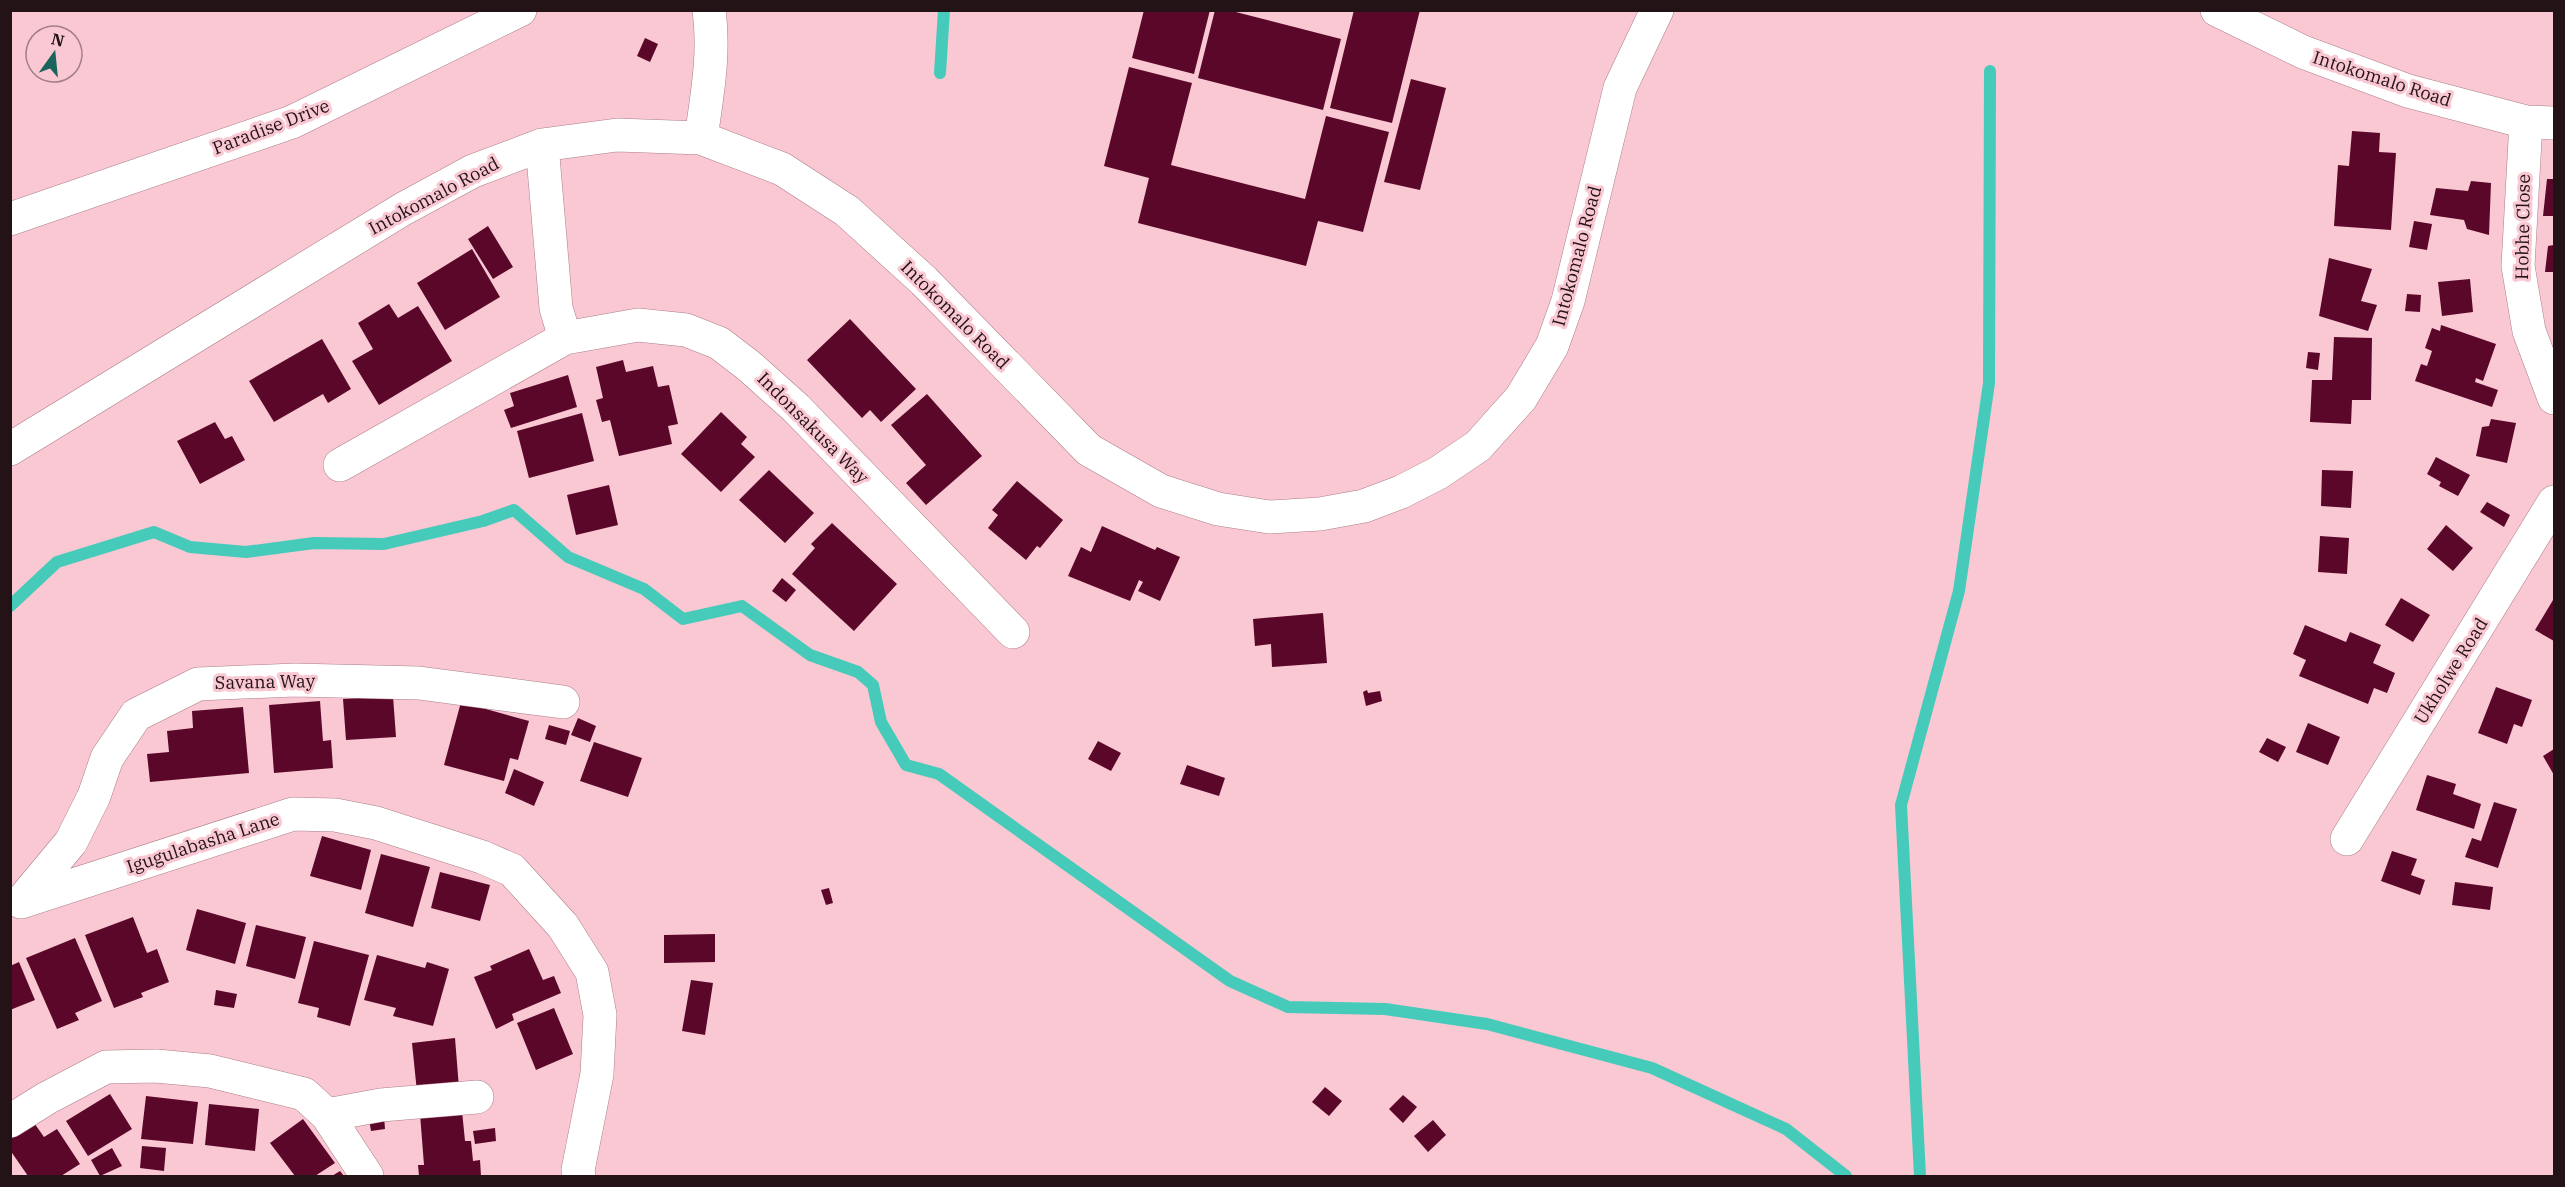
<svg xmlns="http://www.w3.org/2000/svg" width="2565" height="1187" viewBox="0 0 2565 1187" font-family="'IBM Plex Serif',serif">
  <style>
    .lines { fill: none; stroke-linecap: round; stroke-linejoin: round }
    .stream { stroke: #46caba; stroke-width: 12 }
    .building { fill: #5b0729 }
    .minor-casing { stroke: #ab7e89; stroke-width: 34 }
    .minor { stroke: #fff; stroke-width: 33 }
    .labels { text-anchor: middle; stroke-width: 6; stroke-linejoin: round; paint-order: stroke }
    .street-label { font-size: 18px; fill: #231216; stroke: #f9c8d3 }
  </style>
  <rect width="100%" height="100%" fill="#f9c8d3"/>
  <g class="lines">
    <path class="stream" d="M940,73l4,-63
      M10,606l47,-44 97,-30 36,15 56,5 68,-9 70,1 99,-23 31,-11 54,47 76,32 39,30 59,-13 68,49 48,17 15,13 8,37 25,43 33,9 291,207 58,26 97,2 102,15 165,44 134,61 60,47
      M1920,1176l-19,-371 58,-214 30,-208 1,-312"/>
  </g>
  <path class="building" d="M1144,10h66l-16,64 -62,-16z
    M1215,10h13l113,29 -18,71 -125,-32z
    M1354,10h66l-28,113 -62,-15z
    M645,38l13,6 -8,18 -13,-6z
    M1129,67l63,16 -21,82 134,34 21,-83 63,16 -26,100 -45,-11 -12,45 -168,-43 11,-45 -45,-12z
    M1411,79l35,9 -26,102 -36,-8z
    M2352,131l28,2 -1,19 17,1 -5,77 -57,-4 4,-61 11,1z
    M2547,179h7v37h-11z
    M2471,181l20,2 -2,52 -22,-6 -3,-9 -34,-5 6,-27 32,3z
    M2414,221l18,3 -5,26 -18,-3z
    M488,226l25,41 -20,12 -25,-40z
    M2554,245v27h-9l3,-26z
    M472,249l28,48 -55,33 -28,-47z
    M2329,258l43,11 -11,32 16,4 -9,26 -49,-15z
    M2470,279l3,33 -31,4 -4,-34z
    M2407,294l14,1 -1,17 -15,-1z
    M389,304l9,14 20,-12 34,55 -73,44 -27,-44 21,-12 -15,-26z
    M850,319l66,70 -35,33 -11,-12 -8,8 -55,-58z
    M2441,325l55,19 -13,37 -7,-3 -1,4 23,8 -6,17 -77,-26 6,-17 6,2 5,-15 -7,-3 7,-20 8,3z
    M2334,337l38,1 -1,62h-19l-1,24 -41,-2 2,-42h20z
    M322,339l29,50 -23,14 -5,-9 -49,28 -25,-41z
    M2308,352l12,1 -2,17 -12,-2z
    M623,360l3,12 27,-6 5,21 11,-2 9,39 -10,2 4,18 -53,12 -9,-36 -8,2 -6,-22 7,-2 -7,-31z
    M568,375l9,32 -66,21 -7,-18 10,-4 -4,-13z
    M927,394l55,62 -56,49 -20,-22 20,-18 -35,-40z
    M721,412l26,25 -6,7 14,13 -34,35 -40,-38z
    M582,413l12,48 -65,17 -12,-47z
    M2491,419l25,4 -9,40 -31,-7 6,-29 7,-1z
    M215,422l10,17 7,-3 13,24 -45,24 -23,-43z
    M2436,457l34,18 -12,21 -19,-10 2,-4 -14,-8z
    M769,470l45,43 -29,30 -46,-43z
    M2322,470l31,1 -2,37 -30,-2z
    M1017,481l46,39 -23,28 -3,-2 -11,14 -38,-32 10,-13 -6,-5z
    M609,485l9,40 -42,10 -9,-40z
    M2487,502l23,13 -6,12 -24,-15z
    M832,523l65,61 -43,47 -62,-57 23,-26 -4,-4z
    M2446,525l27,23 -20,23 -26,-22z
    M1102,526l53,24 2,-3 23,10 -20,44 -22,-10 5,-9 -4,-2 -9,21 -62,-25 13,-29 10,5z
    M2320,536l29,2 -2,36 -29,-2z
    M782,578l14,12 -10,12 -14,-11z
    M2401,598l29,17 -17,27 -28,-17z
    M2553,600l1,1v40l-19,-11z
    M1323,613l4,50 -55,4 -1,-23 -16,2 -2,-27z
    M2305,625l41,17 4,-10 31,13 -8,18 22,10 -8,20 -13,-5 -6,16 -69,-28 7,-16 -13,-6z
    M2496,687l36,13 -10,27 -8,-3 -7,20 -29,-11z
    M1367,690l1,3 12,-2 2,10 -16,5 -3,-14z
    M393,696l3,41 -50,3 -3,-41z
    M320,701l3,40 8,-1 2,28 -59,5 -5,-68z
    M461,702l68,19 -11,39 -8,-2 -6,23 -60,-16z
    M243,707l6,66 -99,9 -3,-28 22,-2 -2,-21 26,-3 -1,-17z
    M578,718l18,8 -6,16 -19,-7z
    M2308,723l32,14 -12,28 -32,-13z
    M549,725l21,6 -4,14 -21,-6z
    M2267,738l19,9 -8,15 -19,-10z
    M1098,741l23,12 -10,18 -23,-12z
    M594,742l48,16 -14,39 -48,-16z
    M2554,749v26l-11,-19z
    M1187,765l38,13 -6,18 -39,-12z
    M514,769l30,13 -10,24 -29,-13z
    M2427,775l29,9 -3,10 28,10 -7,25 -58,-19z
    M2494,802l23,7 -19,59 -33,-11 7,-19 9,3z
    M322,836l49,14 -10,40 -51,-14z
    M2392,851l25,8 -6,16 14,5 -5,15 -39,-14z
    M381,854l49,13 -17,60 -48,-14z
    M440,872l50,13 -10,36 -49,-13z
    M2455,882l38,5 -3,23 -38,-5z
    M829,888l4,15 -7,2 -5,-15z
    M197,909l49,14 -11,41 -49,-14z
    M133,917l14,36 10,-4 12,33 -28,11 2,4 -29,11 -29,-73z
    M256,925l50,12 -11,42 -49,-13z
    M715,934v28l-51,1v-28z
    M75,938l27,63 -27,12 4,7 -22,9 -31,-71z
    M314,941l55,14 -19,71 -33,-9 2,-9 -21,-5z
    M529,949l14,31 11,-4 7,17 -49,21 2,6 -18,9 -22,-52 18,-7 -2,-4z
    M377,955l48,13 2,-6 22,7 -16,57 -40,-10 3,-8 -32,-8z
    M19,962l16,38 -25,10v-44z
    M691,980l22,3 -8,52 -23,-4z
    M216,990l21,4 -3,14 -20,-3z
    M554,1008l19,46 -37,16 -19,-47z
    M455,1038l4,50 -42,4 -5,-49z
    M1325,1087l17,14 -13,15 -17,-14z
    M110,1094l22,35 -44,27 -22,-35z
    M1403,1095l14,12 -14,16 -14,-14z
    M146,1096l52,6 -5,42 -52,-5z
    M209,1104l50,5 -4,42 -50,-6z
    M462,1111l3,30h6l2,20 7,-1 1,16h-62l-1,-11h6l-4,-51z
    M384,1116l1,13 -14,2 -2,-12z
    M303,1119l32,44 -20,13h-20l-25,-33z
    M32,1120l12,17 13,-8 23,35 -19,12h-33l-18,-26v-15z
    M1433,1120l13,15 -18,17 -14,-16z
    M495,1128l1,13 -21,3 -2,-13z
    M142,1146l24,2 -2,23 -24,-3z
    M112,1148l10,18 -22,10 -9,-16z
    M340,1171l4,5h-12z"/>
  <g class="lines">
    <g class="minor-casing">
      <path id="minor" d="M2217,10l86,42 105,39 118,31 28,1
        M2526,122l-8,144 11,65 25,67
        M701,138c6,-43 14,-84 8,-128
        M542,145l14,163 9,30
        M10,219l282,-97 228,-112
        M10,449l393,-240 70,-38 69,-26 75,-10 84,3 81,31 65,42 77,70 165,169 72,41 57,18 51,8 51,-3 44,-8 37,-14 37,-19 40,-27 43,-48 31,-52 16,-45 52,-213 37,-78
        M340,465l225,-127 73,-13 48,5 33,13 30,23 47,42 217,224
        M2347,839l207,-337
        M21,902l272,-88 42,1 41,8 106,34 30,13 51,56 29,46 8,43 -3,59 -19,96 1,6
        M21,902l50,-60 23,-46 13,-38 29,-43 62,-31 97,-4 124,3 144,19
        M327,1115l54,-10 96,-8
        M10,1121l37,-23 59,-31 50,-1 54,5 94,23 23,21 40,61"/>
    </g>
    <use href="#minor" class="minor"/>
  </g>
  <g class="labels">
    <g class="street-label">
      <text transform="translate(2382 79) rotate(18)" y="6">Intokomalo Road</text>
      <text transform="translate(271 127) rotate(-21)" y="6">Paradise Drive</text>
      <text transform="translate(434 196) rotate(-28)" y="6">Intokomalo Road</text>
      <text transform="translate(2523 227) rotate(-89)" y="6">Hobhe Close</text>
      <text transform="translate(1577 256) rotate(-75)" y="6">Intokomalo Road</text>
      <text transform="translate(955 315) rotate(45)" y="6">Intokomalo Road</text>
      <text transform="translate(813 428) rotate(45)" y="6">Indonsakusa Way</text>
      <text transform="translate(2451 671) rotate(-58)" y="6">Ukholwe Road</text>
      <text transform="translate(265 682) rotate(-1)" y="6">Savana Way</text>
      <text transform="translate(203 843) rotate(-18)" y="6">Igugulabasha Lane</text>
    </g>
  </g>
  <rect width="2565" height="1187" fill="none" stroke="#231216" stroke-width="24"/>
  <g transform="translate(54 54) rotate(15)"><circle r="28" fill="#f9c8d3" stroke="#a37f87" stroke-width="1.5"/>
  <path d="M0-4.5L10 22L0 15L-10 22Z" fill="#19645b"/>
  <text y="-9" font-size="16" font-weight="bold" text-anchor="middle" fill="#231216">N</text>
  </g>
</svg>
